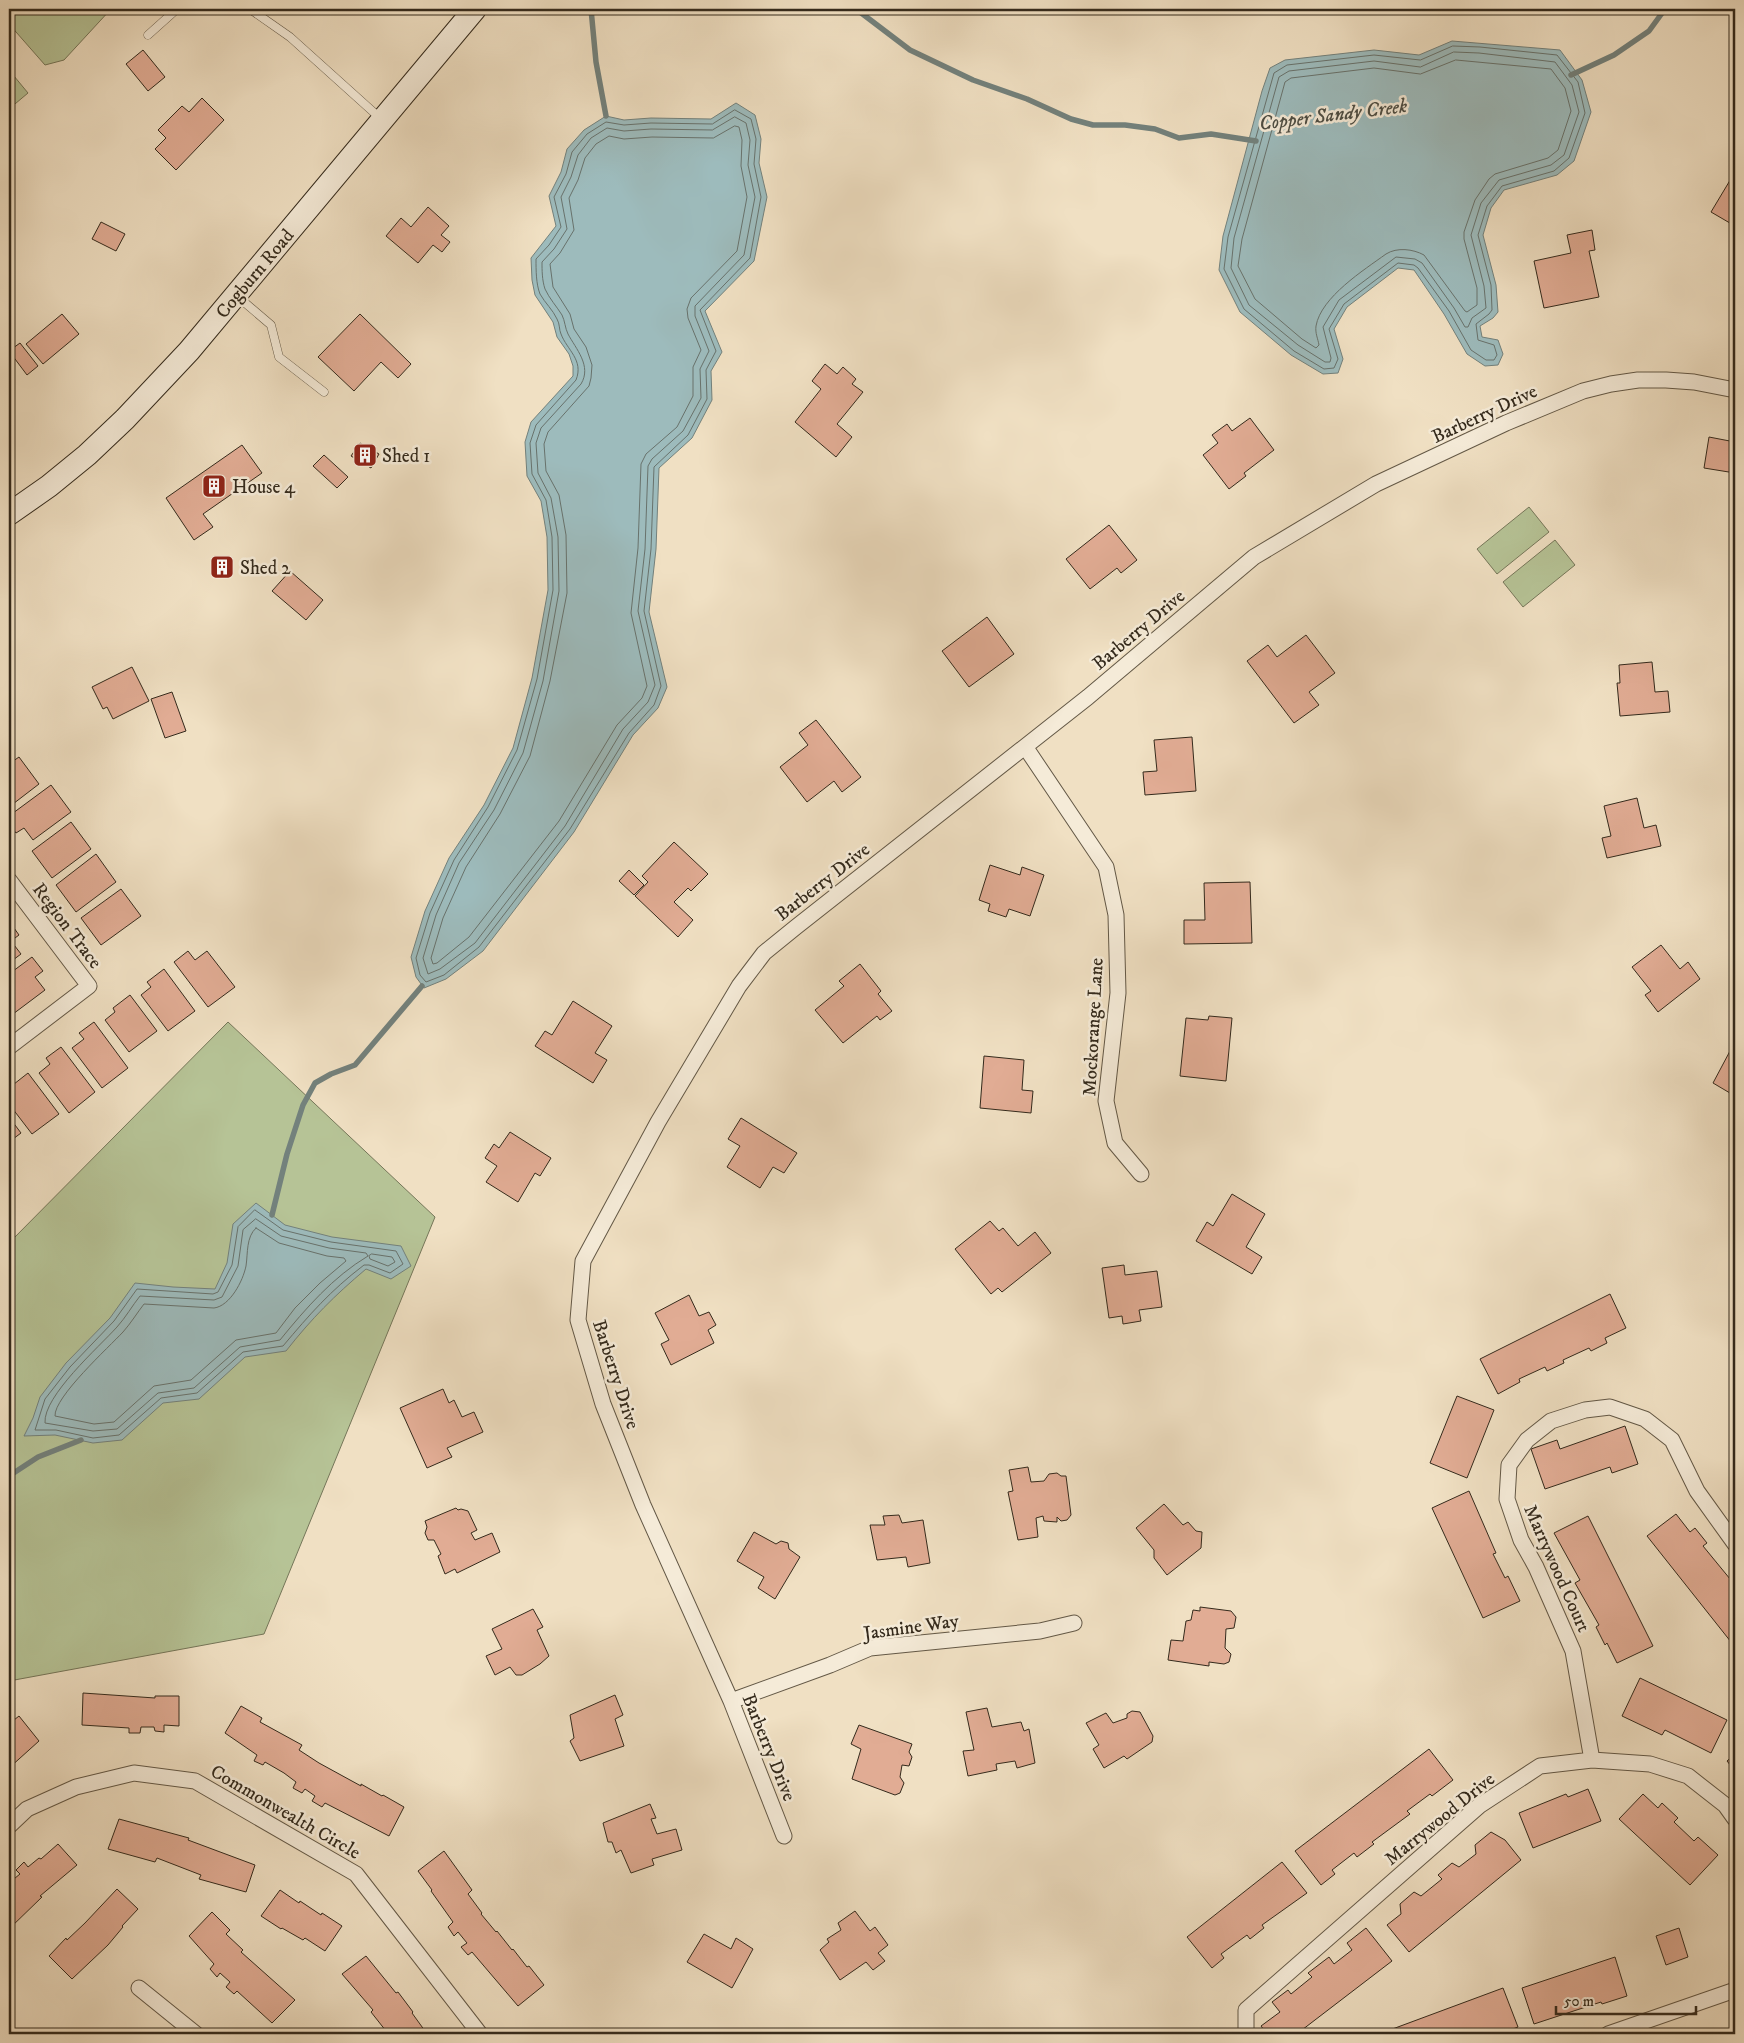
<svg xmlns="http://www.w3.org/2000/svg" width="1744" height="2043" viewBox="0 0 1744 2043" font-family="'IM FELL DW Pica',serif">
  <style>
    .green { fill: #b6c396; stroke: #757659 }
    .water { fill: #9dbbbc; stroke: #73817c }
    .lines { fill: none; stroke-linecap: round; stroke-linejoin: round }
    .shore { stroke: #68726c; stroke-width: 1 }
    .stream { stroke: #73817c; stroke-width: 5.5 }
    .building { fill: #e1ac94; stroke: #342a1c }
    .lane-casing { stroke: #635846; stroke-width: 9 }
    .street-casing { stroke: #635846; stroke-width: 17 }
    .secondary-casing { stroke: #342a1c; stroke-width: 24 }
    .lane { stroke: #f5ebd8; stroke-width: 8 }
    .street { stroke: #f5ebd8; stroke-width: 15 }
    .secondary { stroke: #f5ebd8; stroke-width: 22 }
    .labels { text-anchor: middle; stroke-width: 5; stroke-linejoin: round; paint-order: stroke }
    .street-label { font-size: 19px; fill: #342a1c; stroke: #f5ebd8 }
    .poi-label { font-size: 19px; fill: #342a1c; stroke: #f5ebd8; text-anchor: start }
    .water-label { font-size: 20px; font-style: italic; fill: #4e4e44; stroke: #f5ebd8 }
  </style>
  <rect width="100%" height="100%" fill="#f0e0c3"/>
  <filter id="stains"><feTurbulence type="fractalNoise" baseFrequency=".004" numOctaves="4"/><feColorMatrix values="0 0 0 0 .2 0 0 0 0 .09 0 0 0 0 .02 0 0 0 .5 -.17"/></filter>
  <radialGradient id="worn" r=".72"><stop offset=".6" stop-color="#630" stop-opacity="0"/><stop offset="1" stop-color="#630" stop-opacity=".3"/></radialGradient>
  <path class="green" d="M9,9h102l-47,51 -19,5 -36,-41z
    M9,70l19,23 -19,16z
    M1529,507l20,25 -52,42 -20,-25z
    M1555,540l20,25 -52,42 -20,-25z
    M228,1022l207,195 -171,417 -255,47v-438z"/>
  <path class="water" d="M1452,41l108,9 22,30 9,32 -17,49 -17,14 -53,15 -13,18 -8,27 13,50 2,27 -5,6 -13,8 2,11 16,3 5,14 -5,11 -13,1 -18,-12 -23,-40 -30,-44 -16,-2 -51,39 -13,22 9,30 -5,14 -15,1 -32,-19 -51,-43 -21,-42 4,-34 39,-145 8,-23 15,-8 89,-10 45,5z
    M736,103l19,12 6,24 -2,24 8,34 -13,64 -49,50 17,41 -11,19 1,29 -20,38 -33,30 -3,81 -7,63 18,75 -9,21 -25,27 -59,97 -91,119 -37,28 -22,9 -8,-11 -5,-20 14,-46 24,-53 35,-53 29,-57 19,-70 16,-88 -1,-53 -6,-36 -14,-25 -2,-34 6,-20 42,-46v-10l-4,-12 -12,-17 -4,-15 -18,-27 -3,-15 -1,-22 25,-32 -7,-30 12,-24 6,-23 17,-19 22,-14 18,4 27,-2 60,1z
    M256,1203l29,22 47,12 69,9 10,20 -20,13 -25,-10c-32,27 -54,49 -80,82l-41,6 -46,42 -36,4 -41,37 -29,3 -38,-8 -31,1 9,-18 7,-21 26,-34 44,-45 25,-35 38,4 42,2 12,-26 6,-39z"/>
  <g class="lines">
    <path class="shore" d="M1453,46l27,1 77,8 21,27 7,31 -16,45 -15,13 -52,15 -15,20 -9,29 13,50 1,25 -3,4 -13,10 2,16 16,5 3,10 -3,5h-8l-15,-10 -22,-39 -31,-43 -4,-3 -16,-2 -54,41 -15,25 9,30 -4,9 -10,1 -30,-18 -50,-42 -20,-40 4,-32 46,-164 13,-8 87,-10 46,5z
      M1454,52l25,1 76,9 17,23 7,27 -15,43 -13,10 -52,15 -18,23 -10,32 13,51 2,22 -14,10 -4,9h-3l-11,-19 -32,-45 -7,-4 -19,-2 -57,43 -16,27 8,31 -1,4h-5l-27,-17 -49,-40 -18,-37 3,-30 45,-161 10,-6 85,-10 46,6z
      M1456,60l95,9 14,19 6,23 -13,39 -10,8 -53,16 -6,5 -14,21 -11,32v7l13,49v17l-10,7 -2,-1 -41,-56c-11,-6 -27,-8 -38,-1 -22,16 -65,43 -70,72 -1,7 2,13 3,19l-3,3 -14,-9 -47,-40 -17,-33 4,-27 43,-157 6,-4 83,-10 46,6z
      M735,110l16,9 5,20 -2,25 7,33 -11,61 -50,52 16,41 -10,19 1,29 -19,36 -34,32 -3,82 -7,62 17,75 -7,19 -25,28 -59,96 -91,118 -35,28 -18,7 -6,-7 -4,-17 14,-45 24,-53 34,-53 29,-57 20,-71 16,-89 -1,-53 -6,-37 -14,-26 -2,-31 6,-18 40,-45c8,-20 -9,-30 -15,-46 -2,-4 -1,-10 -4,-15 -4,-9 -12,-16 -17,-25 -4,-10 -4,-24 -4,-35l13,-14 12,-18 -7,-30 12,-23 6,-22 15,-18 19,-12 18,3 27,-2 61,1z
      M735,117l11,6 4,17 -2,25 7,32 -11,58 -49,51v10l14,35 -9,18 1,29 -18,33 -31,28 -4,7 -3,83 -7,62 17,74 -7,17 -25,27 -58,97 -90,117 -35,26 -12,5 -5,-16 13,-43 23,-52 35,-53 29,-57 20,-72 16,-90 -1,-54 -7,-39 -13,-25 -2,-30 5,-15 40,-44c11,-18 -5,-35 -13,-50 -3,-6 -3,-13 -6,-19 -5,-8 -13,-17 -17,-26 -3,-9 -3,-19 -3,-27l12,-13 13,-20 -6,-32 10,-20 7,-22 13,-17 16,-10 17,3 27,-2 61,1z
      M735,126l4,1 3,13 -1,26 6,31 -10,54 -46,47 -4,11 1,9 13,32 -8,17v29l-16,31 -31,27 -5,10 -3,84 -7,65 16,73 -5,12 -25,27 -58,96 -90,116 -32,26 -4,1 -2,-6 12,-40 23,-51 34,-53 30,-58 20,-75 17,-88 -1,-58 -7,-40 -13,-24 -2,-27 4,-12 41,-46 2,-8 1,-13 -6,-18 -12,-18 -4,-15 -17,-27 -3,-23 10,-11 14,-23 -5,-32 9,-18 7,-22 11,-14 13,-8 15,3 28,-2 61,1z
      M255,1210l28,20 48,12 65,9 7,13 -13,9 -21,-8h-5c-34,26 -54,49 -81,81l-40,6 -46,41 -36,5 -42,37 -26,3 -37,-8h-21l10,-31 25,-32 44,-46 23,-32 76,5 5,-2 14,-27 6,-38z
      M256,1219l25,17 48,12 37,5 2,3c-35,21 -62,52 -88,84l-40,7 -46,41 -36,5 -41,36 -24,2 -48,-8c-2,-27 54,-76 72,-96 9,-10 15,-21 23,-31l74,4 8,-3 16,-31 5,-36z
      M256,1228l23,15 48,13 17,2 2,3 -26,22 -25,25 -19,25 -40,7 -45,40 -37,6 -40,36 -20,2 -39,-8c-1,-19 54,-69 68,-84 8,-9 14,-19 21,-28l70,4c16,-2 29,-27 32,-42 2,-13 0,-29 10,-38z
      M372,1254l20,3 3,5 -7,4 -18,-7 -1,-3z"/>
    <path class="stream" d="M591,9l5,53 10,54
      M856,9l54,41 63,30 54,19 44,20 22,6h32l30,4 24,9 32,-4 45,7
      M1571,75l43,-20 35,-24 16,-22
      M272,1215l15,-61 16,-49 12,-22 16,-9 24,-9 67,-79
      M9,1476l29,-19 43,-17"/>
  </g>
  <path class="building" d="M143,50l22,27 -17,14 -22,-27z
    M202,98l22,22 -48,50 -21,-21 11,-11 -8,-8 24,-24 7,6z
    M1735,172v54l-24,-14z
    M428,207l21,19 -8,9 9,7 -8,10 -9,-7 -15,18 -32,-27 15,-18 10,9z
    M101,222l24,12 -9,17 -24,-12z
    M1592,230l3,20 -6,1 10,46 -55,11 -10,-47 37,-8 -4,-18z
    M62,314l17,20 -36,30 -17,-20z
    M360,314l51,50 -13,14 -17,-16 -27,29 -36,-34z
    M20,343l18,23 -11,9 -18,-24z
    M825,364l12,10 6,-7 13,12 -4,5 11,8 -26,32 15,13 -16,20 -41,-35 26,-33 -9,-8z
    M1250,418l24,32 -30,23 2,3 -17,13 -26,-34 15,-12 -6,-8 15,-11 5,7z
    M1709,437l26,5v31l-31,-5z
    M360,443l19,11 -8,14 -20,-12z
    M242,445l20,28 -59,41 10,13 -19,13 -28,-42z
    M324,455l24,22 -11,11 -24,-22z
    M1109,525l28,35 -16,13 -4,-5 -27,21 -24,-30z
    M220,558l12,12 -8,6 -10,-13z
    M290,571l33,29 -17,20 -34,-29z
    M987,617l27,37 -45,33 -27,-36z
    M1306,635l29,38 -26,19 10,13 -25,18 -47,-62 21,-16 9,12z
    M1652,662l3,30 13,-1 2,21 -50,4 -3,-33h3l-1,-18z
    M132,667l17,34 -36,18 -6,-12 -4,2 -11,-22z
    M172,692l14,39 -21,7 -14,-39z
    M816,720l45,57 -19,15 -8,-11 -27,21 -27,-35 28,-22 -9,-12z
    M1192,737l4,54 -51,4 -2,-23 14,-1 -3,-31z
    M19,757l20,27 -30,23v-43z
    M51,785l20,27 -38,28 -9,-12 -8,5 -7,-9v-8z
    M1637,798l7,30 12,-3 5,21 -54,12 -5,-20 9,-2 -7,-30z
    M71,822l20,27 -39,29 -20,-27z
    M674,842l34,32 -17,17 -3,-3 -14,14 19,18 -15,17 -43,-41 13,-14 -6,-6z
    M96,854l20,28 -40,30 -20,-27z
    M990,865l30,10 2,-8 22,8 -14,41 -21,-7 -3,8 -18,-6 2,-7 -11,-4z
    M629,870l15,15 -10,10 -15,-14z
    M1250,882l2,61 -68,1v-24h21l-1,-37z
    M121,889l20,27 -40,29 -20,-27z
    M9,921l10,14 -8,6 10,13 -12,9z
    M1661,945l19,24 8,-7 12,17 -42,33 -13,-17 6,-4 -19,-24z
    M188,951l7,9 12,-9 28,36 -27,20 -34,-45z
    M32,957l11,14 -8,6 10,13 -36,27v-43z
    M860,964l21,27 -3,3 14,17 -12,9 -3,-4 -34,27 -28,-33 29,-24 -5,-5z
    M164,969l31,42 -27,20 -27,-36 10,-8 -4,-5z
    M130,995l27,36 -28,21 -24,-32 10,-8 -2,-4z
    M573,1001l39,25 -17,27 12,7 -14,23 -58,-37 10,-15 7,4z
    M1209,1016l23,2 -6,63 -46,-5 6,-58 22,2z
    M94,1022l34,46 -26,20 -30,-40 12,-9 -5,-6z
    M61,1047l34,45 -26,21 -30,-40 11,-9 -4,-6z
    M1730,1051l5,3v42l-22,-13z
    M984,1056l40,4 -2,30 11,1 -2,22 -51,-5z
    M28,1073l31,41 -27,20 -23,-30v-16z
    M9,1117l12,16 -12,9z
    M741,1118l56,35 -13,20 -11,-6 -13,21 -33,-21 13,-21 -12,-7z
    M510,1132l41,26 -11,18 -5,-3 -17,29 -32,-20 11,-16 -12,-8 9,-14 5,4z
    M1232,1194l33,20 -19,33 16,10 -10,17 -56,-33 11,-19 6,4z
    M990,1221l9,10 4,-3 15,18 17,-14 16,21 -49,39 -4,-4 -7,6 -36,-45z
    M1124,1265l1,10 32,-4 5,36 -23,3 2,11 -18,3 -1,-8 -13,2 -7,-50z
    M1610,1294l16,34 -21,10 2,5 -16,8 -2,-3 -26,12 1,3 -17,8 -2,-4 -26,12 1,3 -22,12 -18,-35z
    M689,1295l10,21 10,-4 7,13 -8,5 6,13 -43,22 -10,-21 8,-4 -14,-27z
    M443,1389l6,14 5,-3 8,17 12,-5 9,20 -36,16 5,9 -25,11 -27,-60z
    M1457,1396l37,14 -27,68 -37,-15z
    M1625,1426l13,38 -26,9 -2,-6 -65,22 -14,-40 26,-9 3,9z
    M1028,1467l3,15 13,-1 5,-7 8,-1 4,3h5l5,39 -4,5 -6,1 -4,-4v5l-13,-1 -1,-5 -7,2 2,19 -20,3 -10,-48 5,-1 -4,-21z
    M1469,1491l27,62 -3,1 12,24 3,-2 12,25 -37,17 -51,-110z
    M1164,1504l19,21 5,-3 8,9 6,1 -1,16 -34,27 -13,-17v-8l-18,-22z
    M456,1508l2,2 3,-1 7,2 9,19 -6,3 4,7 17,-7 8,19 -43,21 -2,-4 -10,5 -7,-18 3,-2 -7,-14h-6l-3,-7 2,-6 -2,-6z
    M1676,1514l14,18 5,-4 12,15 -4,3 32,39v62l-88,-111z
    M899,1515l3,8 21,-3 7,43 -22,4 -2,-10 -29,3 -7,-35h15l-2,-9z
    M1588,1516l65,130 -36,17 -10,-20 -2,2 -9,-18 3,-2 -24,-42 5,-3 -26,-47z
    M754,1532l22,12 5,-3 7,2 1,6 11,8 -25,42 -17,-11 6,-11 -27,-16z
    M1200,1607l31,4 5,6 -2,11 -8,1 -1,19 6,6 -2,8 -5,2 -15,-2v4l-41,-6 3,-20 12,1 3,-20 5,-1 2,-10 7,1z
    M533,1609l10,18 -6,3 12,26 -9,8 -18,11h-6l-6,-8 -15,8 -9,-19 16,-7 -10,-20z
    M1640,1678l87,42 -16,33 -46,-23 -3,5 -40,-19z
    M83,1693l72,5v-2h24v30l-15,-1v7l-9,-1 -1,-4h-13l-1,6h-11v-5l-47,-3z
    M615,1695l8,20 -8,4 9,27 -44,15 -10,-20 4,-3 -4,-23z
    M241,1706l21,12 -2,4 42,23 -3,5 20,13 42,23v-2l21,12 1,-1 21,12 -15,29 -64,-33 -3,4 -10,-6 3,-5 -10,-7 -3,4 -9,-5 3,-6 -12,-9 -19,-11 -2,3 -9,-4 3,-6 -32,-22z
    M987,1708l5,19 29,-5 3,9 5,-2 6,34 -18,5 -2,-7 -19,3 1,6 -29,6 -5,-25 11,-1 -8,-38z
    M1132,1711l8,1 13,24 -1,6 -25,17 -3,-3 -20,12 -11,-19 6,-4 -13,-22 20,-10 7,10 14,-5v-4z
    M19,1716l20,25 -30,27v-44z
    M859,1725l53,19 -3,8 3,5 -3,9 -7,-1 -2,12 4,6 -4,10 -5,2 -43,-16 9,-30 -10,-5z
    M1429,1749l24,31 -21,16 -2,-2 -23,17 3,3 -38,28 2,2 -17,13 -3,-4 -22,17 3,4 -14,11 -26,-34z
    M1735,1754v17l-8,-10z
    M1588,1789l13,32 -68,27 -14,-35 47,-19 2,3z
    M1643,1794l15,14 4,-5 16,15 -4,4 20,19 4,-4 20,18 -28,30 -71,-66z
    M650,1804l6,14 -5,1 6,15 19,-5 6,21 -30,9 2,6 -23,8 -10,-23 -5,3 -4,-11h-4l-5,-19z
    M119,1819l70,19 -1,2 67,25 -9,27 -47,-13 2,-4 -44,-17 -2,4 -47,-13z
    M1491,1832l14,8 16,20 -112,92 -22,-27 14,-11 -1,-10 14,-12 7,4 21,-17 -4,-4 14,-12 7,4 17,-13 -1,-9z
    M58,1844l19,21 -37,31 2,1 -33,32v-46l11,-9 -4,-4 8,-8 4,5 11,-9 2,1z
    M444,1851l28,39 -4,4 14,19 -1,1 15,18 1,-1 15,19 1,-1 14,18 2,-1 15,19 -26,21 -46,-54 -4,3 -7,-8 6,-4 -9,-11 -4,4 -6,-9 5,-5 -22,-31 1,-1 -14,-19z
    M1282,1862l25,31 -45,32 2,3 -14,11 -3,-4 -26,19 3,4 -12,10 -25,-31z
    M117,1889l21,20 -16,17 1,1 -15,18 -36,34 -23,-23 17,-18 1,2 18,-17z
    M280,1890l19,13 1,-2 21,14 1,-2 20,13 -17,25 -20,-13 -2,2 -21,-12 -1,1 -20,-13z
    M855,1911l15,20 5,-4 13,18 -10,8 7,8 -12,9 -7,-8 -26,18 -20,-30 9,-8 -2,-3 14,-9 -3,-7z
    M212,1912l18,18 -4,4 17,16 -2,2 54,48 -23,23 -35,-32 -3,3 -8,-7 4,-5 -10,-9 -3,4 -7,-8 4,-5 -25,-28z
    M1366,1928l26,33 -94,72 2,1h-33l-6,-8 19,-14 -8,-10 16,-12 3,4 21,-17 -4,-4 21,-16 5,7 18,-14 -5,-7z
    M1679,1928l9,29 -22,8 -10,-29z
    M704,1934l27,15 5,-11 17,11 -21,39 -45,-26z
    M366,1956l30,37 2,-1 15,20 -1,1 13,18 -4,3h-34l-2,-2 1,-1 -15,-19 2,-2 -31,-36z
    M1615,1957l12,39 -25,8 -1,-2 -67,22 -12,-36z
    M1503,1988l15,39 -18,7h-121z"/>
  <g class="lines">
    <g class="lane-casing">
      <path id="lane" d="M250,9l40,28 90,81
        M148,35l29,-26
        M237,296l34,29 8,32 45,35"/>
    </g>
    <g class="street-casing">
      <path id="street" d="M1026,748l80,119 10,48 2,78 -12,108 9,42 26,31
        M9,880l80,106 -80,61
        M731,1701l99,-36 40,-17 170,-17 34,-8
        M1592,1760l-19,-109 -37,-84 -15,-27 -14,-41 2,-34 18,-25 24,-19 34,-11 25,-3 35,12 27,21 25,51 38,53
        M9,1826l18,-17 49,-22 58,-14 61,8 161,93 124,160
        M784,1836l-53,-135 -88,-196 -40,-101 -25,-84 5,-59 75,-139 81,-136 25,-33 32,-26 292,-230 166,-140 122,-73 130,-61 77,-32 28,-7 27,-4h28l28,2 41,8
        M139,1988l57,46
        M1246,2034v-24l233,-204 61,-40 52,-6 58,4 38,12 37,29 10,14
        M1608,2034l127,-44"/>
    </g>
    <g class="secondary-casing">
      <path id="secondary" d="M9,514l40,-28 38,-31 38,-36 64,-68 286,-342"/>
    </g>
    <use href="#lane" class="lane"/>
    <use href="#street" class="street"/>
    <use href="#secondary" class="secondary"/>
  </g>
  <defs>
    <g id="building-square" transform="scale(1.25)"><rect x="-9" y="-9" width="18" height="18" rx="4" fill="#8f2418" stroke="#f5ebd8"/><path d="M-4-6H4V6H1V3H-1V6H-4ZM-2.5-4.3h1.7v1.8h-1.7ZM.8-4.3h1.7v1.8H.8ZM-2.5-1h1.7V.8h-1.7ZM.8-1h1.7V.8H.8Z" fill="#fff"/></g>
  </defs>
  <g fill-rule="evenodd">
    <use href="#building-square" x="365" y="455"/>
    <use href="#building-square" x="214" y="486"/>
    <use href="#building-square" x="222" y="567"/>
  </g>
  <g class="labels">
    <g class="street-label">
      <text transform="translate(254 273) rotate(-50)" y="7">Cogburn Road</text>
      <text transform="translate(1484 413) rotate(-25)" y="7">Barberry Drive</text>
      <text transform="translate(1138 629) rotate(-40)" y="7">Barberry Drive</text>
      <text transform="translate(822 881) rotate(-38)" y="7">Barberry Drive</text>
      <text transform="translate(68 925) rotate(53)" y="7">Region Trace</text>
      <text transform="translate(1092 1027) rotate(-87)" y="7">Mockorange Lane</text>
      <text transform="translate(617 1374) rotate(72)" y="7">Barberry Drive</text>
      <text transform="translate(1558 1568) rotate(66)" y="7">Marrywood Court</text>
      <text transform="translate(911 1626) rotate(-8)" y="7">Jasmine Way</text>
      <text transform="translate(770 1747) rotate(68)" y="7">Barberry Drive</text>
      <text transform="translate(286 1811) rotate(30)" y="7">Commonwealth Circle</text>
      <text transform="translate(1439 1818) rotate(-39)" y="7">Marrywood Drive</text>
    </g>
    <g class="poi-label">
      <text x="382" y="462">Shed 1</text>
      <text x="232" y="493">House 4</text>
      <text x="240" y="574">Shed 2</text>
    </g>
    <g class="water-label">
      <text transform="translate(1333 114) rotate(-7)" y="7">Copper Sandy Creek</text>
    </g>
  </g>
  <rect width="1744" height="2043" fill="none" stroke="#f0e0c3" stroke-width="30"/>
  <rect x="10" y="10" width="1724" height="2023" fill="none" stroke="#342a1c" stroke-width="2.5"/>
  <rect x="15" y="15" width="1714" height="2013" fill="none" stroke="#342a1c"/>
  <path d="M1556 2006v8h140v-8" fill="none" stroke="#342a1c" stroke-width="2.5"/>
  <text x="1564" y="2006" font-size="15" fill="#342a1c" stroke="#f5ebd8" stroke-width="4" paint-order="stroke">50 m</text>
  <rect width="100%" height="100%" filter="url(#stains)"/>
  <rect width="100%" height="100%" fill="url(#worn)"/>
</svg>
